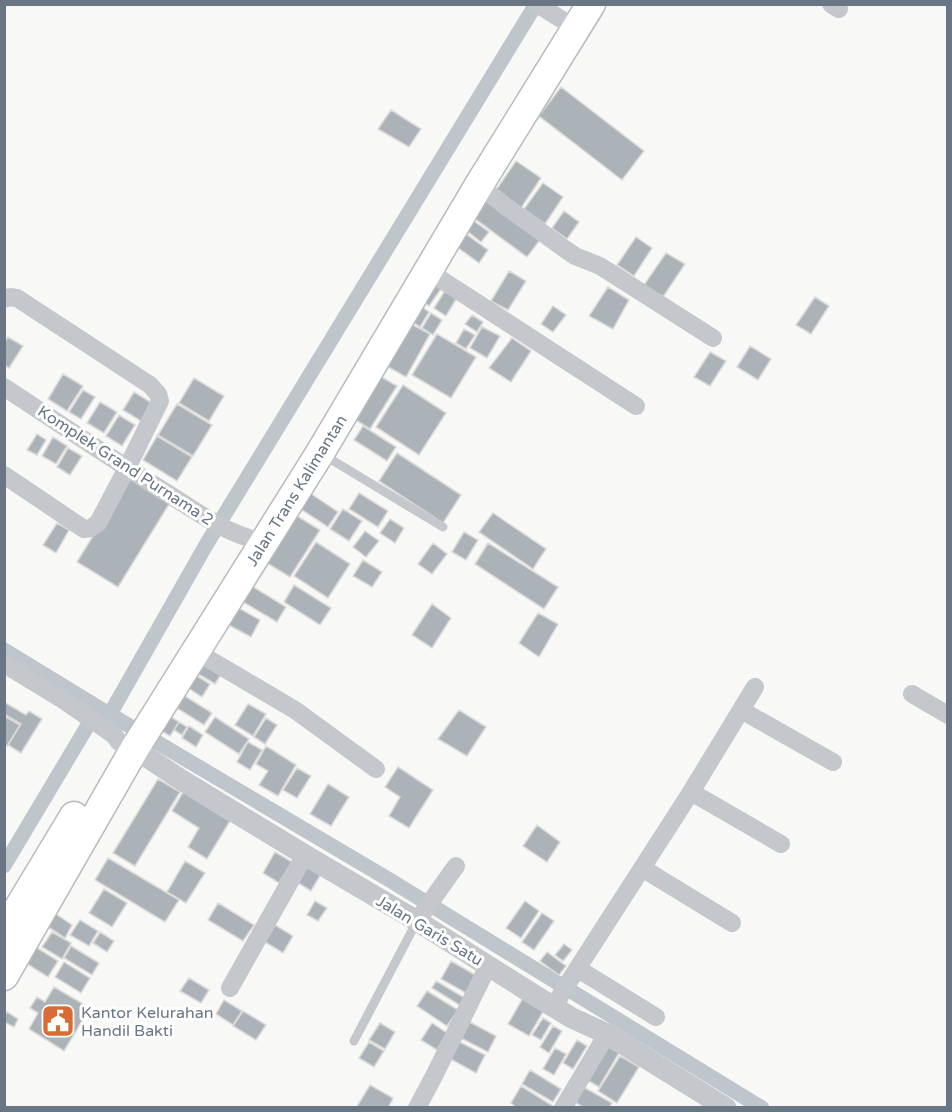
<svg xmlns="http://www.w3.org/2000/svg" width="952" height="1112" viewBox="0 0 952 1112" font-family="'Varela Round',sans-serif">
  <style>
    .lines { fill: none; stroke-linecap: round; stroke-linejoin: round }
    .canal { stroke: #bec6cc; stroke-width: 15 }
    .building { fill: #abb2b8; stroke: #dadad8; stroke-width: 1.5 }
    .trunk-casing { stroke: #b7babd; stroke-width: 31 }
    .service { stroke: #c4c7cb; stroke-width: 9 }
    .minor { stroke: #c4c7cb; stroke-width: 18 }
    .tertiary { stroke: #c4c7cb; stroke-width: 21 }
    .trunk { stroke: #fff; stroke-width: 28 }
    .labels { text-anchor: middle; stroke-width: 6; stroke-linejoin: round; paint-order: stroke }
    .street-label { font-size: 16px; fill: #697685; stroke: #fff }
    .poi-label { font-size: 16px; fill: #697685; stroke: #fff; text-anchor: start }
  </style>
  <rect width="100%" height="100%" fill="#f8f8f6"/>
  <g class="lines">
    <path class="canal" d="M4,650l95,58 289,171 374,229
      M110,714l96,-169 330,-541
      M4,866l93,-156"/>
  </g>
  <path class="building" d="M561,87l83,64 -22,29 -83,-64z
    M391,110l30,19 -12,18 -31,-18z
    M516,161l25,17 -20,30 -25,-18z
    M543,183l20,14 -18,27 -21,-15z
    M487,201l53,39 -13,17 -53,-39z
    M564,211l15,11 -12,17 -15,-11z
    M474,221l15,11 -8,10 -14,-11z
    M466,234l22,16 -9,13 -22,-16z
    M636,237l16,11 -18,28 -17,-11z
    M666,253l19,11 -22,33 -19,-12z
    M509,271l17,10 -18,29 -17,-9z
    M429,281l12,8 -12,17 -12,-9z
    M608,287l21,13 -16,29 -24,-13z
    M446,289l12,7 -12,20 -12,-8z
    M815,297l14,9 -18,28 -15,-9z
    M416,303l13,9 -9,15 -13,-9z
    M553,306l13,9 -13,17 -12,-8z
    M431,313l11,7 -9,15 -11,-7z
    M472,315l11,7 -6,10 -12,-8z
    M407,322l23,12 -24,43 -23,-13z
    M482,327l18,9 -13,22 -17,-10z
    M464,329l11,6 -9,14 -10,-6z
    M437,334l39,23 -25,41 -39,-23z
    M8,337l15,9 -14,22 -5,-3v-22z
    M512,338l19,13 -20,31 -22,-14z
    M750,346l21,13 -13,21 -21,-13z
    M710,352l16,9 -16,25 -16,-9z
    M63,374l20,12 -16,25 -19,-12z
    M378,375l19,11 -27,43 -19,-12z
    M194,378l30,18 -15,25 -30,-18z
    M403,385l43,28 -27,42 -43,-28z
    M83,390l12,7 -14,22 -12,-7z
    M134,392l18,11 -11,18 -18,-11z
    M100,402l17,10 -13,21 -17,-10z
    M177,404l35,21 -19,31 -35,-21z
    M119,415l16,10 -13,21 -16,-10z
    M363,426l33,21 -9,14 -33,-21z
    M37,434l9,6 -9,15 -10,-5z
    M157,436l35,21 -15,24 -34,-21z
    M53,437l14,9 -11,18 -14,-8z
    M68,448l14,8 -12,19 -13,-8z
    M397,453l64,42 -18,28 -64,-42z
    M130,476l41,25 -53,86 -41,-25z
    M307,491l31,21 -10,15 -32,-21z
    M359,493l29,18 -10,16 -29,-18z
    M343,509l19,12 -13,20 -19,-12z
    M292,513l28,17 -30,47 -28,-17z
    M493,513l53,36 -13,20 -54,-37z
    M390,519l14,9 -9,15 -15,-10z
    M57,523l12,7 -13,23 -13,-8z
    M365,531l14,10 -13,16 -13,-10z
    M464,532l14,8 -12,20 -14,-8z
    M316,542l34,22 -22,34 -34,-22z
    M433,543l14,11 -15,20 -14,-10z
    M488,543l70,44 -14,22 -69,-45z
    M363,560l19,12 -10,15 -19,-11z
    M250,585l36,22 -9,15 -37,-22z
    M294,585l37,23 -11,17 -36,-23z
    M432,604l19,14 -19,30 -20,-13z
    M235,606l25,14 -9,17 -26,-14z
    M538,613l20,11 -19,33 -20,-14z
    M196,658l26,15 -7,11 -25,-15z
    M189,671l21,13 -8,13 -21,-14z
    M180,693l32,20 -8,12 -32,-20z
    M4,702l22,13 3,-4 13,8 -21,34 -13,-8 13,-21 -17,-10z
    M248,704l18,10 -13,22 -18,-11z
    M459,710l27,17 -19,29 -29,-17z
    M162,711l17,11 -9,14 -17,-10z
    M4,716l16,9 -13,21 -3,-2z
    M215,717l34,22 -10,15 -34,-22z
    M266,718l11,7 -12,19 -11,-7z
    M179,722l8,5 -5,8 -8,-5z
    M189,726l14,9 -7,12 -14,-9z
    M248,742l14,8 -12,20 -13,-8z
    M266,746l30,19 -18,31 -19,-11 9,-14 -12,-7z
    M398,767l35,23 -24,38 -20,-12 11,-19 -15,-10z
    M297,768l14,8 -14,22 -14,-8z
    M158,779l22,13 -45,74 -22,-13z
    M328,784l21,13 -18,29 -21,-12z
    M183,792l47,29 -23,38 -19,-12 11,-19 -27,-17z
    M537,825l23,17 -13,20 -24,-16z
    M275,852l17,10 -13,21 -16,-10z
    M108,858l71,42 -14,22 -70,-42z
    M185,861l20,12 -19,30 -19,-11z
    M302,863l19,11 -10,17 -19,-12z
    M104,889l23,14 -15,24 -23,-14z
    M315,901l12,7 -9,13 -11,-6z
    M525,901l14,10 -18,27 -15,-10z
    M218,903l36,22 -11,16 -35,-21z
    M53,912l19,13 -7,13 -20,-13z
    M542,913l12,8 -20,29 -12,-8z
    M80,920l18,11 -9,15 -19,-11z
    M275,925l18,11 -10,17 -18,-11z
    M52,932l19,11 -9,16 -20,-12z
    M100,932l14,9 -7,11 -14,-9z
    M31,944l27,17 -10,16 -27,-17z
    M564,944l8,6 -9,11 -8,-6z
    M71,946l28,17 -7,12 -28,-17z
    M547,952l19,14 -7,9 -19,-14z
    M451,961l26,15 -11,17 -25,-14z
    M64,962l26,16 -9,15 -26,-16z
    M189,978l20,12 -8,13 -21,-12z
    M436,981l29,17 -4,8 -29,-18z
    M54,987l36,21 -26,43 -35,-22 9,-16 -8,-5 7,-11 8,5z
    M427,991l31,19 -11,16 -30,-20z
    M523,998l21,12 -15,26 -21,-12z
    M224,1000l18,11 -9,14 -17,-11z
    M243,1011l23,14 -10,15 -23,-14z
    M7,1012l11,7 -4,8 -10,-5v-6z
    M543,1018l8,5 -10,17 -9,-5z
    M464,1019l32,17 -8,16 -33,-17z
    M380,1023l15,9 -10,17 -16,-9z
    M432,1023l15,10 -10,17 -16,-10z
    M553,1026l9,5 -13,22 -9,-6z
    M454,1039l31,16 -9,18 -31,-17z
    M577,1040l10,6 -14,23 -10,-6z
    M369,1042l15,9 -10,16 -15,-9z
    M602,1043l17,10 -20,34 -17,-10z
    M555,1048l11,6 -12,21 -11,-6z
    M620,1056l19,11 -22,36 -19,-12z
    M530,1070l31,19 -8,13 -31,-18z
    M578,1084l34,19 -3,5h-24l-16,-9z
    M370,1085l23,13 -5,10h-32z
    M521,1086l32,20 -1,2h-35l-6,-5z"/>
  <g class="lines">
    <g class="trunk-casing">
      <path id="trunk" d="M4,932l70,-116
        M4,976l131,-228 185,-295 159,-268 112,-181"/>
    </g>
    <path class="service" d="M322,454l121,73
      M354,1041l63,-120"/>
    <path class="minor" d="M537,4l27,17
      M831,4l8,5
      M479,185l25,20 58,42 13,9 25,10 113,72
      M428,271l208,135
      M4,299l6,-2 7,1 133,87 8,9 2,7 -33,67 -29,55 -7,5 -7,1 -80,-54
      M4,387c53,35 105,70 158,103 28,17 55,38 87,48
      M195,651l100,59 81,59
      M4,664l61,37 49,34 5,7
      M912,694l36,21
      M741,710l92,52
      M691,792l90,52
      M642,868l90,55
      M417,921l39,-55
      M578,969l78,48
      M230,988l75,-133
      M555,1008l6,-14 130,-202 64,-105
      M417,1108l18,-34 53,-108
      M563,1108l44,-74"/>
    <path class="tertiary" d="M135,749l45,30 125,76 112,66 122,77 33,20 35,16 119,74"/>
    <use href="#trunk" class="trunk"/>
  </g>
  <defs>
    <g id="civic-square" transform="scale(1.725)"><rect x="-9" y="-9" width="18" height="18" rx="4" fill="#d96c35" stroke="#fff"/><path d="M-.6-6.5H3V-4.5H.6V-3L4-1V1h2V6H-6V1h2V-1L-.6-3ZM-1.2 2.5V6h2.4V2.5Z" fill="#fff"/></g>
  </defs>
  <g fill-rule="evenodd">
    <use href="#civic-square" x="58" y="1021"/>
  </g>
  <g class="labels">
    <g class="street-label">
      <text transform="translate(126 465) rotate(33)" y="6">Komplek Grand Purnama 2</text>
      <text transform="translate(296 490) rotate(-58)" y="6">Jalan Trans Kalimantan</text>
      <text transform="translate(430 930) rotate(31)" y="6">Jalan Garis Satu</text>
    </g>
    <g class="poi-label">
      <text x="81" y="1018">Kantor Kelurahan<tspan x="81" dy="18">Handil Bakti</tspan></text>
    </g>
  </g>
  <rect width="952" height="1112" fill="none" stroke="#697685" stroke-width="12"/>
</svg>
